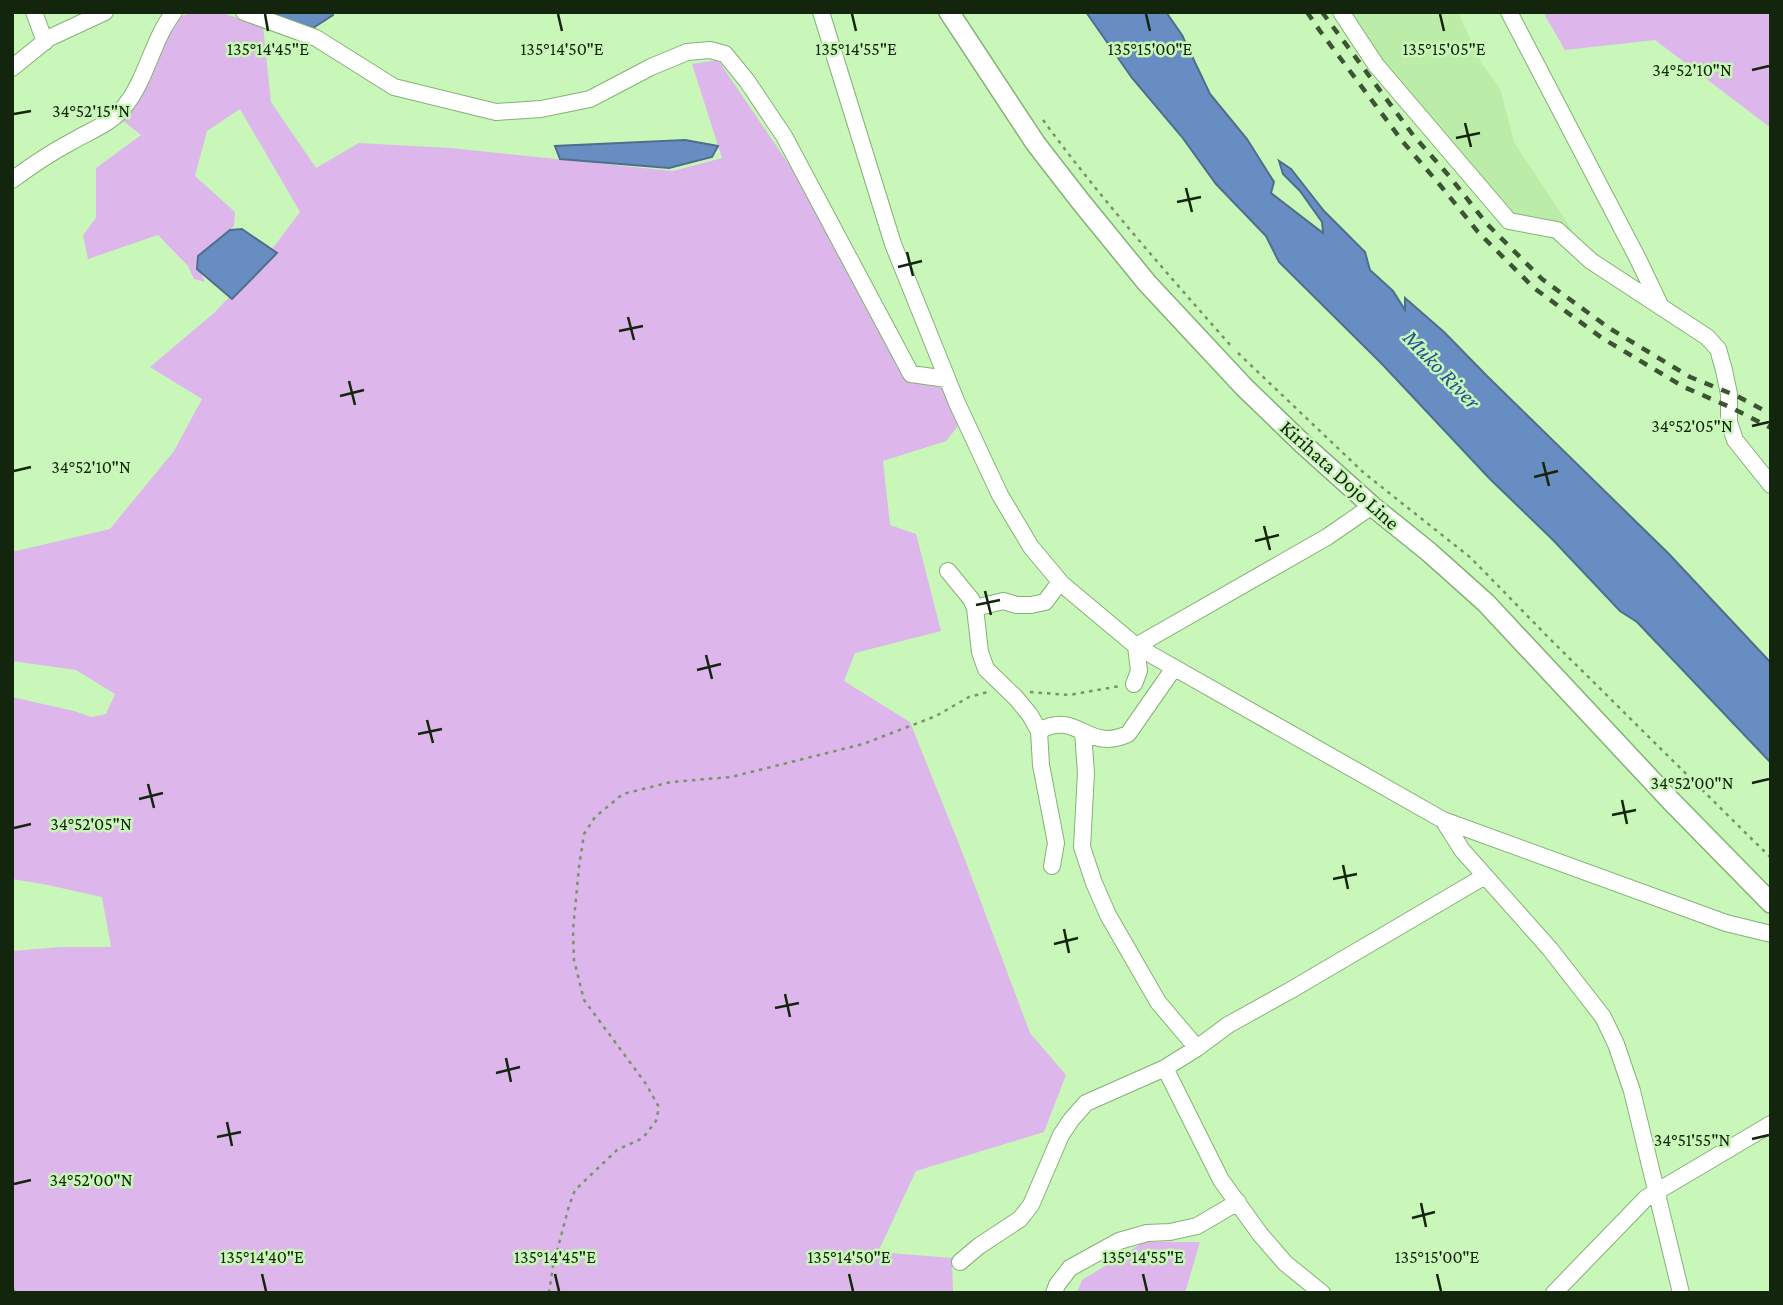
<svg xmlns="http://www.w3.org/2000/svg" width="1783" height="1305" viewBox="0 0 1783 1305" font-family="'Crimson Pro',serif">
  <style>
    .built { fill: #bbeda9 }
    .green { fill: #ddb7eb }
    .water { fill: #688dc2; stroke: #4f6e8c; stroke-width: 2 }
    .lines { fill: none; stroke-linecap: round; stroke-linejoin: round }
    .minor-casing { stroke: #85b176; stroke-width: 18 }
    .major-casing { stroke: #85b176; stroke-width: 22 }
    .path { stroke: #759569; stroke-width: 2.5; stroke-dasharray: 3.5 5; stroke-linecap: butt }
    .minor { stroke: #fff; stroke-width: 16 }
    .major { stroke: #fff; stroke-width: 19 }
    .rail { stroke: #3c5433; stroke-width: 4.5; stroke-dasharray: 9 9; stroke-linecap: butt }
    .ticks { fill: none; stroke: #14250d; stroke-width: 2.5 }
    .labels { text-anchor: middle; stroke-width: 5; stroke-linejoin: round; paint-order: stroke }
    .street-label { font-size: 21px; fill: #14250d; stroke: #c9f7b9 }
    .water-label { font-size: 23px; font-style: italic; fill: #245395; stroke: #c9f7b9 }
    .ticks-label { font-size: 18px; text-anchor: middle; fill: #14250d; stroke: #c9f7b9; stroke-width: 5; stroke-linejoin: round; paint-order: stroke }
  </style>
  <rect width="100%" height="100%" fill="#c9f7b9"/>
  <path class="built" d="M1334,12h124l24,52 18,24 14,54 58,88 -13,10 -23,-10 -33,-2 -110,-130z"/>
  <path class="green" d="M193,12h26l44,14 8,76 45,66 43,-25 91,5 223,23 49,-13 -30,-94 26,-4 76,112 112,206 36,10 16,38 -12,15 -63,20 7,64 26,9 25,97 -86,22 -11,28 66,41 53,132 67,179 36,42 -22,57 -128,39 -38,81 74,6 1,35h-941v-342l49,-4h50l-9,-50 -59,-13 -31,-5v-182l62,14 17,6 15,-3 9,-20 -39,-24 -64,-9v-109l98,-23 64,-78 28,-52 -52,-32 64,-54 46,-48 40,-53 -60,-103 -33,22 -12,45 40,36 -1,14 -34,31 -1,12 6,13 -11,-3 -6,-13 -30,-31 -70,24 -5,-24 13,-17v-50l45,-33 -19,-15 55,-102z
    M1543,12h228v116l-116,-88 -90,10z
    M1144,1242h56l-15,51h-108l5,-13z"/>
  <path class="water" d="M279,12h53l1,3 -20,13 -37,-12z
    M1086,12h80l16,23 28,59 37,45 27,43 -3,11 52,40 -1,-11 -22,-31 -17,-17 -4,-13 12,8 33,42 41,41 5,18 23,21 12,19v-12l39,34 43,44 182,178 102,109v100l-134,-141 -17,-11 -67,-71 -64,-62 -107,-114 -103,-102 -13,-26 -50,-52 -34,-47 -50,-59z
    M685,140l33,6 -6,11 -43,11 -109,-9 -5,-13z
    M242,229l35,24 -45,46 -35,-30 1,-13 32,-26z"/>
  <g class="lines">
    <g class="minor-casing">
      <path id="minor" d="M34,12l11,30
        M244,12l72,26 78,49 102,25 45,-3 49,-10 61,-32 36,-15 23,-2 15,4 22,27 37,55 127,238 36,5
        M821,12l72,232 64,159 43,92 31,52 31,37 74,62 307,174 283,103 45,11
        M1341,12l35,53 133,156 48,9 34,31 116,76 11,12 6,21 5,24v28l6,18 36,45
        M1509,12l129,247 22,46
        M12,68l37,-30 56,-26
        M12,180c19,-14 38,-27 59,-38 18,-11 40,-18 53,-35 23,-28 28,-67 50,-95
        M948,571l23,28 4,9 5,44 6,17 30,29 14,17 9,16
        M975,608l28,-7 14,4h14l14,-3 15,-20
        M1134,684l5,-13 -3,-25 191,-109 45,-31
        M1083,732l3,41 -4,74 12,36 14,32 50,87 39,46
        M1443,820l19,30 88,99 53,68 13,27 16,47 49,202
        M1052,866l4,-23 -15,-78 -2,-34c39,-22 47,22 89,3l46,-66
        M1165,1068l56,112 39,54 25,29 37,30
        M960,1262l19,-16 41,-27 11,-14 30,-70 10,-15 15,-17 79,-35 32,-20 31,-23 63,-35 194,-114
        M1054,1293l3,-8 13,-17 49,-27 28,-8 23,-1 27,-6 41,-24
        M1554,1293l92,-95 125,-74"/>
    </g>
    <g class="major-casing">
      <path id="major" d="M949,12l87,132 45,58 66,81 97,104 59,57 69,62 57,46 57,51 185,198 100,102"/>
    </g>
    <path class="path" d="M1043,120c58,79 123,152 188,226
      M1238,353l126,120 107,85 76,78 224,222
      M1030,692l39,3 51,-9
      M12,1289l5,4
      M549,1293l4,-27 16,-60 6,-16 42,-40 26,-12 13,-17 3,-14 -13,-23 -62,-84 -10,-40 -1,-30 6,-63 5,-33 11,-17 28,-23 48,-12 60,-5 132,-33 73,-28 33,-19 19,-5"/>
    <use href="#minor" class="minor"/>
    <use href="#major" class="major"/>
    <path class="rail" d="M1307,12l13,19 83,111 37,43 38,47 56,56 68,50 82,49 48,21 39,20
      M1322,12l91,123 37,42 37,47 55,55 67,49 81,49 47,19 34,18"/>
  </g>
  <path class="ticks" d="M265,14l3,17M558,14l4,17M852,14l4,17M1146,14l4,17M1440,14l4,17M1752,70l17,-4M14,114l17,-3M1465,123l6,24M1456,138l24,-5M1186,188l6,24M1177,202l24,-5M907,252l6,24M898,267l24,-6M628,317l6,23M619,331l24,-5M349,381l6,24M340,396l24,-6M1752,426l17,-4M1543,462l6,24M14,471l17,-4M1534,477l24,-6M1264,526l6,24M1255,541l24,-6M985,591l6,24M976,605l24,-5M706,655l6,24M697,670l24,-6M427,720l6,23M418,734l24,-5M1752,783l17,-4M148,784l6,24M139,799l24,-6M1622,800l5,24M1612,815l24,-5M14,828l17,-4M1343,865l5,24M1333,879l24,-5M1064,929l5,24M1054,944l24,-6M785,994l5,23M775,1008l24,-5M506,1058l5,24M496,1073l24,-6M227,1122l5,24M217,1137l24,-5M1752,1139l17,-4M14,1184l17,-4M1421,1203l5,24M1412,1218l23,-6M262,1274l4,17M555,1274l4,17M849,1274l4,17M1143,1274l4,17M1437,1274l4,17"/>
  <g class="labels">
    <g class="street-label">
      <text transform="translate(1340 475) rotate(42)" y="7">Kirihata Dojo Line</text>
    </g>
    <g class="water-label">
      <text transform="translate(1442 369) rotate(46)" y="8">Muko River</text>
    </g>
  </g>
  <g class="ticks-label">
    <text x="268" y="55">135°14'45"E</text>
    <text x="562" y="55">135°14'50"E</text>
    <text x="856" y="55">135°14'55"E</text>
    <text x="1150" y="55">135°15'00"E</text>
    <text x="1444" y="55">135°15'05"E</text>
    <text x="1692" y="76">34°52'10"N</text>
    <text x="91" y="117">34°52'15"N</text>
    <text x="1692" y="432">34°52'05"N</text>
    <text x="91" y="473">34°52'10"N</text>
    <text x="1692" y="789">34°52'00"N</text>
    <text x="91" y="830">34°52'05"N</text>
    <text x="1692" y="1146">34°51'55"N</text>
    <text x="91" y="1186">34°52'00"N</text>
    <text x="262" y="1263">135°14'40"E</text>
    <text x="555" y="1263">135°14'45"E</text>
    <text x="849" y="1263">135°14'50"E</text>
    <text x="1143" y="1263">135°14'55"E</text>
    <text x="1437" y="1263">135°15'00"E</text>
  </g>
  <rect width="1783" height="1305" fill="none" stroke="#14250d" stroke-width="28"/>
</svg>
